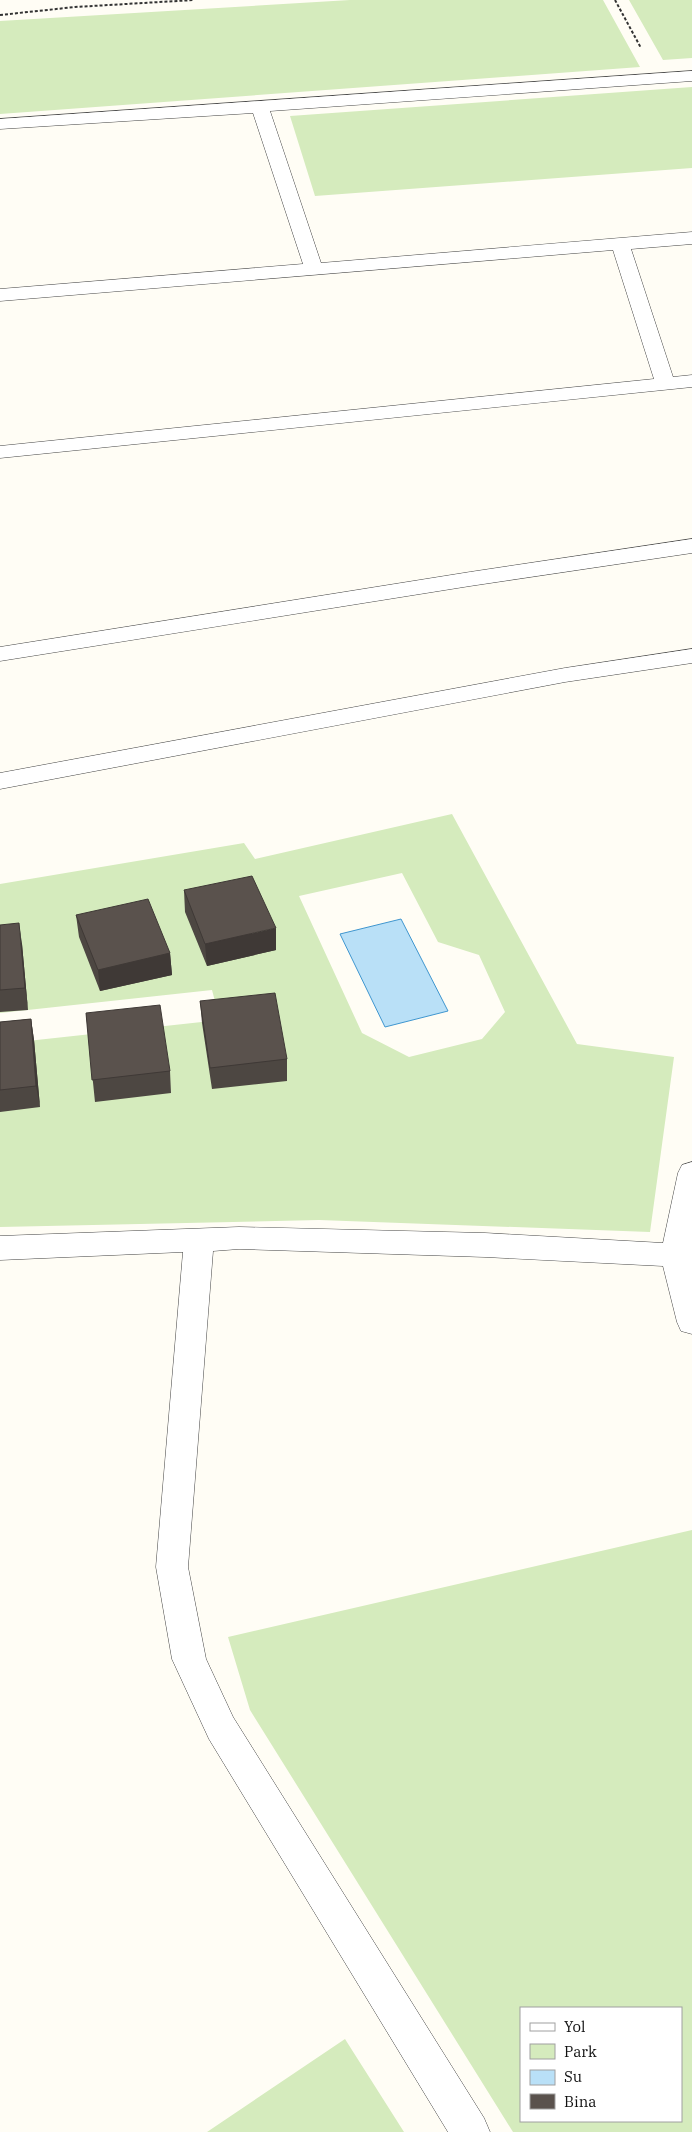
<svg xmlns="http://www.w3.org/2000/svg" width="692" height="2132" viewBox="0 0 692 2132" font-family="'IBM Plex Serif',serif">
  <style>
    .green { fill: #d5ebbd; fill-rule: evenodd }
    .water { fill: #b9e0f7; stroke: #3f96cf }
    .lines { fill: none; stroke-linecap: round; stroke-linejoin: round }
    .minor-casing { stroke: #444; stroke-width: 1 }
    .path { stroke: #333; stroke-width: 2; stroke-dasharray: 3 2; stroke-linecap: butt }
    .minor { fill: #fff; fill-rule: evenodd }
    .wall { fill: #4d4742 }
    .shaded-wall { fill: #3f3936 }
    .building { fill: #5a524d; stroke: #3f3936 }
  </style>
  <rect width="100%" height="100%" fill="#fffdf5"/>
  <path class="green" d="M350,0h253l37,67 -640,47v-93z
    M629,0h63v58l-29,2z
    M692,87v81l-377,28 -25,-80z
    M452,814l125,230 97,13 -24,175 -331,-12 -319,7v-183l220,-24 -8,-30 -212,23v-129l244,-41 11,16zM402,873l36,69 41,13 26,57 -23,27 -73,18 -47,-24 -63,-137z
    M692,1530v602h-179l-263,-422 -22,-73zM521,2008h160v113h-160z
    M345,2039l59,93h-197z"/>
  <path class="water" d="M401,919l47,92 -63,16 -45,-93z"/>
  <g class="lines">
    <g class="minor-casing">
      <path id="minor" d="M692,71v10l-422,30 51,152 371,-31v12l-61,5 42,128 19,-2v12l-692,71v-12l654,-67 -41,-129 -613,51v-12l303,-25 -50,-151 -253,16v-10z
        M692,539v14l-222,33 -470,75v-14l470,-75z
        M692,649v14l-127,19 -565,107v-16l565,-105z
        M692,1162v172l-11,-3 -4,-9 -14,-56 -178,-9 -246,-8 -26,2 -25,316 18,92 27,58 251,401 6,14h-42l-239,-393 -37,-80 -16,-92 27,-315 -183,8v-24l239,-9 246,6 178,10 15,-70 4,-8z"/>
    </g>
    <path class="path" d="M615,0l26,48
      M0,15l75,-8 119,-7"/>
    <use href="#minor" class="minor"/>
  </g>
  <path class="wall" d="M184,890l92,60 -69,16 -22,-54z
    M76,915l94,38 2,22 -72,16 -21,-54z
    M0,925l22,19 6,66 -28,2z
    M200,1001l87,58v22l-75,8 -10,-66z
    M86,1013l84,58 1,22 -76,9z
    M31,1019l3,21 6,67 -40,5v-90z"/>
  <path class="shaded-wall" d="M19,923l3,21 6,66 -3,-22z
    M276,928v22l-69,16 -2,-22z
    M170,953l2,22 -72,16 -2,-21z
    M31,1019l3,21 6,67 -4,-21z"/>
  <path class="building" d="M252,876l24,52 -71,16 -21,-54z
    M148,899l22,54 -72,17 -22,-55z
    M19,923l6,65 -25,2v-65z
    M275,993l12,66 -77,9 -10,-67z
    M160,1005l10,66 -78,9 -6,-67z
    M31,1019l5,67 -36,4v-68z"/>
  <rect x="520" y="2007" width="162" height="115" fill="#ffffff" stroke="#a0a0a0"/>
  <rect x="530" y="2023" width="25" height="8" fill="#ffffff" stroke="#a0a0a0"/>
  <text x="564" y="2032" font-size="15" fill="#111111">Yol</text>
  <rect x="530" y="2044" width="25" height="15" fill="#d5ebbd" stroke="#a0a0a0"/>
  <text x="564" y="2057" font-size="15" fill="#111111">Park</text>
  <rect x="530" y="2070" width="25" height="15" fill="#b9e0f7" stroke="#a0a0a0"/>
  <text x="564" y="2082" font-size="15" fill="#111111">Su</text>
  <rect x="530" y="2094" width="25" height="15" fill="#5a524d" stroke="#a0a0a0"/>
  <text x="564" y="2107" font-size="15" fill="#111111">Bina</text>
</svg>
